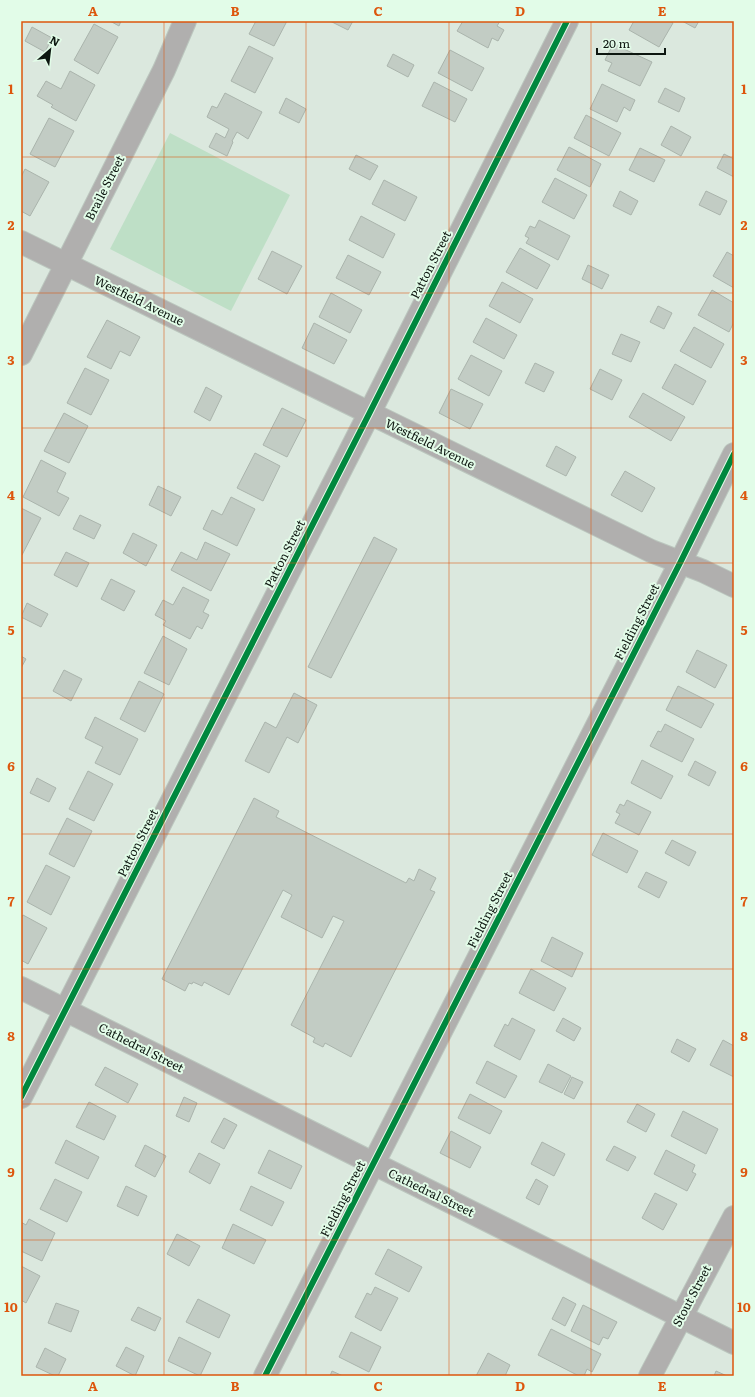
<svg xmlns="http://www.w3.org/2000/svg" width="755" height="1397" viewBox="0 0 755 1397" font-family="Literata,serif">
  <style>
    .green { fill: #bedfc6 }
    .building { fill: #c2ccc4; stroke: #aab4ac }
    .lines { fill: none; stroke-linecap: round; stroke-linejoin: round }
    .minor-casing { stroke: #bbc6be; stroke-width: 24 }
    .minor { stroke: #b0afae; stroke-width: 22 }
    .cycleway-casing { stroke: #e2fce8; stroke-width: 8 }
    .cycleway { stroke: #00873e; stroke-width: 6 }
    .grid { fill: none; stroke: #dd560c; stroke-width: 1; stroke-opacity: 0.55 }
    .labels { text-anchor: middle; stroke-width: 4; stroke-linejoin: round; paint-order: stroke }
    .street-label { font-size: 12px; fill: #0d1610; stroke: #e2fce8 }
    .neatline { fill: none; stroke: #dd560c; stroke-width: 1.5 }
    .grid-label { font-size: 13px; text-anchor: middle; font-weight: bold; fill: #dd560c }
  </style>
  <rect width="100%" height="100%" fill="#dbe8de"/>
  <path class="green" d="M170,133l120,62 -59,116 -121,-62z"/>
  <path class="building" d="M110,21h11l-2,5z
    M256,21h31l-13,25 -25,-12z
    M330,21h23l-5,9z
    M463,21h37l-3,5 7,4 -6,11 -6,-3 -4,10 -31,-17z
    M634,21h36l3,2 -14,24 -30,-17z
    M682,21h17l-4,7z
    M94,24l24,13 -20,37 -24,-14z
    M32,27l20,11 -7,14 -20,-11z
    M613,44l39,18 -12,24 -32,-15 4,-8 -7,-3z
    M249,46l24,12 -18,35 -24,-12z
    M450,50l34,18 -12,23 -34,-18z
    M393,54l21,11 -6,12 -21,-11z
    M70,71l25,14 -19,36 -25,-14 2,-2 -16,-9 9,-15 15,8z
    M434,82l33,17 -12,23 -33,-16z
    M602,84l33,16 -5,11 -6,-4 -7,15 -27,-13z
    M665,88l20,10 -6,14 -21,-10z
    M225,93l37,19 -14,27 -11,-7 -5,9 1,1 -6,14 -18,-9 7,-14 9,5 4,-9 -22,-12 5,-11 5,2z
    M286,98l20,11 -7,14 -20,-10z
    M586,115l35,18 -12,23 -35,-18z
    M49,118l25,13 -19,36 -25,-13z
    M671,126l20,11 -10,19 -20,-11z
    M569,147l32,17 -11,23 -33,-17z
    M640,148l25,12 -11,22 -25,-12z
    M724,154l10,5v18l-17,-9z
    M356,155l22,11 -8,14 -21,-11z
    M25,169l24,13 -19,34 -9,-5v-34z
    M555,178l32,17 -13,24 -32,-17z
    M384,180l33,17 -12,24 -33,-17z
    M620,191l18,10 -7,14 -18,-9z
    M706,191l21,10 -7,14 -21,-10z
    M361,216l34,18 -12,24 -34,-18z
    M539,220l31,16 -12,24 -32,-17 3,-5 -4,-2 5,-10 5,2z
    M520,248l30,17 -13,24 -31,-17z
    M272,251l30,15 -15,28 -29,-15z
    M727,252l7,4v32l-21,-12z
    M348,255l33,17 -12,23 -33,-17z
    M588,265l21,10 -7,14 -20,-10z
    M502,282l31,17 -13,24 -31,-17z
    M712,290l22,13v19l-5,10 -31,-17z
    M331,293l31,17 -12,23 -31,-16z
    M658,306l14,7 -8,16 -14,-7z
    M486,318l31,17 -13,24 -31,-17z
    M107,320l33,17 -10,19 -10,-5 -9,18 -24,-12z
    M314,323l33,17 -13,24 -32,-16z
    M694,327l30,17 -13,24 -31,-17z
    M621,334l19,8 -9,20 -19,-8z
    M471,355l31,16 -13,25 -31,-17z
    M535,363l19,9 -10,20 -19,-9z
    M675,364l31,17 -13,24 -31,-17z
    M85,368l24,12 -18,35 -24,-12z
    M600,369l22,11 -10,20 -22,-11z
    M206,387l16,9 -12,25 -16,-9z
    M451,389l32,15 -13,25 -31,-16z
    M643,393l42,24 -14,24 -42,-24z
    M282,408l24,12 -19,37 -24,-12z
    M64,413l24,13 -19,37 -25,-12z
    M556,446l20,11 -10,19 -20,-10z
    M255,453l25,13 -17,35 -26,-13z
    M41,460l25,13 -9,19 12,6 -10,18 -36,-19z
    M625,471l30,17 -13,24 -31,-17z
    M158,486l23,11 -10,19 -22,-11z
    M231,497l24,12 -18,37 -34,-17 9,-19 10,5z
    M21,508l20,10 -19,37h-1z
    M80,515l21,10 -7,14 -21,-10z
    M133,533l24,12 -11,21 -23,-13z
    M374,537l23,12 -66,129 -23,-11z
    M205,542l25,12 -19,37 -40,-21 10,-18 16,8z
    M66,552l23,11 -12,24 -23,-12z
    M111,579l24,12 -11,20 -23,-12z
    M183,587l26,13 -6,12 6,3 -7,14 -5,-3 -7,13 -27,-14 3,-4 -11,-6 8,-15 10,5z
    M27,603l21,11 -7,13 -20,-10z
    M163,636l24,13 -18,36 -25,-12z
    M697,650l30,15 -12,23 -29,-16z
    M21,656l5,3 -5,9z
    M64,670l18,9 -11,22 -18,-10z
    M139,681l25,13 -19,38 -25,-13z
    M678,686l36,18 -13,24 -35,-18z
    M294,693l23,12 -19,38 -11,-6 -18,36 -24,-12 20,-39 11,6z
    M95,717l43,22 -18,36 -25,-12 8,-16 -18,-9z
    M665,724l29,15 -12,23 -32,-16 8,-15 3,1z
    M642,760l31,16 -12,23 -30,-16z
    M695,761l21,11 -7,14 -21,-11z
    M88,771l25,13 -19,37 -25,-12z
    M37,778l19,10 -7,14 -19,-9z
    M254,798l25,13 -3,6 130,66 3,-5 5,3 5,-12 17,9 -6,12 5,2 -84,165 -26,-14 -2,4 -10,-5 2,-4 -24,-13 53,-104 -11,-5 -11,22 -41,-21 11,-22 -9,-5 -54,105 -25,-13 -2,4 -9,-4 -1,2 -3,-1 -4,8 -23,-12z
    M627,800l24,12 -12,23 -24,-12 5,-9 -4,-2 4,-8 4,2z
    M67,818l25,13 -18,36 -25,-13z
    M603,833l35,18 -11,22 -35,-18z
    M672,840l24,12 -7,14 -24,-13z
    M46,865l24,12 -19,38 -24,-13z
    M646,872l21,10 -8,16 -21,-11z
    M23,915l24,13 -19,36 -7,-4v-42z
    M552,937l31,16 -11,24 -31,-16z
    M531,969l35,19 -12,23 -35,-18z
    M512,1018l23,12 -15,30 -26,-14 11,-22 3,2z
    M563,1018l18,10 -7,13 -18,-10z
    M677,1039l19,10 -7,13 -18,-10z
    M723,1040l11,6v31l-24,-12z
    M487,1061l30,15 -12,22 -29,-15z
    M548,1064l23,12 -9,17 -23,-11z
    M105,1067l33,17 -10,19 -33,-18z
    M572,1077l11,5 -9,17 -10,-5z
    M470,1094l32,17 -12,23 -32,-16z
    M184,1097l13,6 -8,19 -13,-6z
    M89,1102l27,14 -12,24 -28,-13z
    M637,1104l18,10 -9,18 -19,-10z
    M683,1111l35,18 -12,25 -35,-18z
    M224,1118l13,7 -13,24 -13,-7z
    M451,1131l30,16 -11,21 -30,-15z
    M66,1140l33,17 -11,22 -33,-16z
    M542,1142l23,12 -11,22 -23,-12z
    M145,1145l21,11 -11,21 -20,-11z
    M614,1146l22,11 -8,14 -22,-11z
    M269,1150l33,16 -11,23 -33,-16z
    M666,1150l29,15 -3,7 4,2 -9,17 -33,-17z
    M199,1153l21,11 -10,20 -21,-12z
    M55,1179l27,13 -15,30 -27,-13z
    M536,1179l12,7 -9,19 -13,-7z
    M126,1186l21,10 -9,20 -21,-10z
    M251,1186l33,16 -12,24 -32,-16z
    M655,1193l22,11 -14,26 -21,-12z
    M29,1219l26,14 -13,28 -21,-10v-29l5,3z
    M233,1224l33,16 -12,24 -32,-16z
    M177,1234l23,12 -11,20 -22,-12z
    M388,1249l34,18 -13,25 -34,-18z
    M21,1266l19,10 -14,27 -5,-3z
    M375,1287l23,11 -17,33 -26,-14 12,-24 4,2z
    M563,1297l13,7 -11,22 -13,-7z
    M198,1299l32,16 -11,23 -33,-16z
    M56,1303l23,8 -8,21 -23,-9z
    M583,1305l34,17 -9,17 -5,-2 -4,8 -28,-14z
    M138,1307l23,11 -6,13 -24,-11z
    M551,1329l50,25 -9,18 -5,-3 -3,7h-5l-41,-21z
    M351,1332l30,15 -12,25 -30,-15z
    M179,1337l32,16 -11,23 -32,-15z
    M126,1347l18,9 -9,20 -19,-10z
    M45,1348l21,11 -8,17h-3l-19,-9z
    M488,1353l22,12 -5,11h-29z
    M332,1371l11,5h-13z
    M716,1371l11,5h-13z"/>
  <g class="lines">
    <g class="minor-casing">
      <path id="minor" d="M21,242l630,309 52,20 31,15
        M21,354l143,-284 21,-49
        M21,988l713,355
        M21,1097l348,-683 198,-393
        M265,1376l415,-813 54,-109
        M650,1376l84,-159"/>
    </g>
    <use href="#minor" class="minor"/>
    <g class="cycleway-casing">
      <path id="cycleway" d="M21,1097l348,-683 198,-393
        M265,1376l415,-813 54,-109"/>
    </g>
    <use href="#cycleway" class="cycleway"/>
  </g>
  <path class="grid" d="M164,21v1355M306,21v1355M449,21v1355M591,21v1355M21,157h713M21,293h713M21,428h713M21,563h713M21,698h713M21,834h713M21,969h713M21,1104h713M21,1240h713"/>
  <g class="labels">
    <g class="street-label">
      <text transform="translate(105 188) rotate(-63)" y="4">Braile Street</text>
      <text transform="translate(431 265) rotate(-63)" y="4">Patton Street</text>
      <text transform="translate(139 301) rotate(26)" y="4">Westfield Avenue</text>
      <text transform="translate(430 444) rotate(26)" y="4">Westfield Avenue</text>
      <text transform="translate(285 554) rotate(-63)" y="4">Patton Street</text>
      <text transform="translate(637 622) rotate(-63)" y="4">Fielding Street</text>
      <text transform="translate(138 843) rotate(-63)" y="4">Patton Street</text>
      <text transform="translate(490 910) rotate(-63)" y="4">Fielding Street</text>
      <text transform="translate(141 1048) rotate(27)" y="4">Cathedral Street</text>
      <text transform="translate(431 1193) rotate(26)" y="4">Cathedral Street</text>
      <text transform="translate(343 1199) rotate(-63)" y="4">Fielding Street</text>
      <text transform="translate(692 1296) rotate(-62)" y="4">Stout Street</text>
    </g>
  </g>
  <rect width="755" height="1397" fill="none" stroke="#e2fce8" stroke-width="44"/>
  <g transform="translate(50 50) rotate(28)" stroke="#e2fce8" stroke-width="3" paint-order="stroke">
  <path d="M0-3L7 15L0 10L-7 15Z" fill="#0d1610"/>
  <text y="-6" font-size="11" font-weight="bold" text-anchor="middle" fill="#0d1610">N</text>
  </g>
  <path d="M597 48v6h68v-6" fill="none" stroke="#0d1610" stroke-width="2"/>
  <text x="603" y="48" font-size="12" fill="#0d1610" stroke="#e2fce8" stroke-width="3" paint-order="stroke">20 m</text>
  <rect x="22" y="22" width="711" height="1353" class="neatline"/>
  <g class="grid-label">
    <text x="93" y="16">A</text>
    <text x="235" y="16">B</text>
    <text x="378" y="16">C</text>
    <text x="520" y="16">D</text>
    <text x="662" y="16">E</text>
    <text x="11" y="94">1</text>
    <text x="744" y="94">1</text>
    <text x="11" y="230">2</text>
    <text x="744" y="230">2</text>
    <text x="11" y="365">3</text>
    <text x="744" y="365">3</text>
    <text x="11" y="500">4</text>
    <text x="744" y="500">4</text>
    <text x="11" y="635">5</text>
    <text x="744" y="635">5</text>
    <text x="11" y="771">6</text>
    <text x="744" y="771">6</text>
    <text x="11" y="906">7</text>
    <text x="744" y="906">7</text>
    <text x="11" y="1041">8</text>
    <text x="744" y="1041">8</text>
    <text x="11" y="1177">9</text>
    <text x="744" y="1177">9</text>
    <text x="11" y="1312">10</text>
    <text x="744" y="1312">10</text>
    <text x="93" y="1391">A</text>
    <text x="235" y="1391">B</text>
    <text x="378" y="1391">C</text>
    <text x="520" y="1391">D</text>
    <text x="662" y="1391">E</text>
  </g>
</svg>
